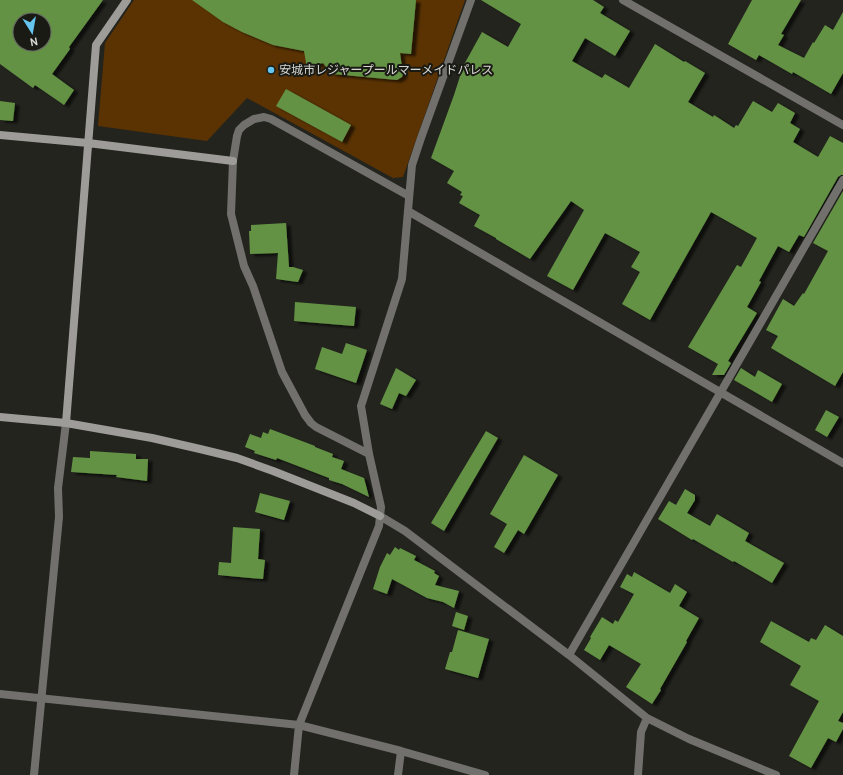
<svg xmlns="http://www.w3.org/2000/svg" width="843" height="775" viewBox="0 0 843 775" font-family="Cabin,'Noto Sans JP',sans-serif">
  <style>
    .green { fill: #5b3303 }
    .building { fill: #639244; fill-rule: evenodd; filter: url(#shadow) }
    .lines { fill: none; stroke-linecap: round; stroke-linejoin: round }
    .street { stroke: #71706d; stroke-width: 8 }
    .secondary { stroke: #9e9c98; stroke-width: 8 }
    .poi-dot { fill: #65c5ee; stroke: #1a1a15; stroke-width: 1.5 }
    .labels { text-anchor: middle; stroke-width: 4; stroke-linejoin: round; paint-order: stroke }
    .poi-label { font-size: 12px; fill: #d7d7d3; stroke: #1a1a15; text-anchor: start }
  </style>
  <defs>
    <filter id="shadow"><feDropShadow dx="4.5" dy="2.5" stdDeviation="1" flood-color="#0009"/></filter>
  </defs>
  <rect width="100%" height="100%" fill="#23241e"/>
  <path class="green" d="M134,0h331l-62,177 -10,1 -146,-80 -40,43 -109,-15 7,-83z"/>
  <path class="building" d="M0,0h103l-34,47 1,2 -18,25 22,16 -10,15 -29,-20 -2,3 -33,-24zM20,20h24v24h-24z
    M192,0h224l-5,54 -11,-1 3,21 -1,3 -5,3 -64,-6 -3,-2 -7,-9 -16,5 -3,-17 -31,-6 -31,-13 -19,-10z
    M481,0h112l11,7 -4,6 30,18 -15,25 -30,-18 -13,23 30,17 3,-4 24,14 26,-44 29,18 1,-1 20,12 -17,29 25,15 1,-2 20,13 2,-3 2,1 15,-25 19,11 6,-9 17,10 -5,10 10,6 -7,13 25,15 12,-21 13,7v32h-2l-3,2 -34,60 -5,-2 -10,17 -11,-6 -19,35 2,1 -14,25 10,6 -29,48 3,2 -7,12h-12l6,-11 -30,-17 49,-82 4,2 16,-29 -46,-26 -61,108 -28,-16 18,-32 -9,-5 9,-15 -35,-19 -32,57 -26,-14 37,-66 -13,-9 -41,58 -34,-20v-1l-22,-12 6,-11 -21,-12 4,-7 -3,-1 2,-3 -15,-9 7,-12 -23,-13 23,-63 8,-25h-1l21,-38 26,15 13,-23z
    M752,0h49l-20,34 3,1 -6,10 26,13 9,-16 1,1 11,-18 8,5 10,-18v61l-12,21 -38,-22 -1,2 -33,-19 -3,5 -28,-16z
    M286,89l65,36 -9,17 -66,-36z
    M0,101l15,2 -2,18 -13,-1z
    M843,191v181l-8,14 -64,-38 7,-12 -12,-6 17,-31 11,7 9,-13 1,1 24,-43 -15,-8z
    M286,223l3,44h4l10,3 -5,12 -22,-3 2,-26 -28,1 -1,-23h2v-6z
    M295,302l61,5 -2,19 -60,-5z
    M346,343l21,7 -11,33 -41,-14 7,-22 20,7z
    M396,368l20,12 -10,16 -7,-3 -7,16 -12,-5z
    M741,368l14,9 3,-7 24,14 -10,18 -38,-22z
    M826,410l13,7 -12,20 -12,-7z
    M270,429l45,17v1l18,7 -1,3 12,4 -3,8 23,9 5,19 -27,-13 -13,-4v-2l-52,-20 -1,2 -22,-7 1,-2 -10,-4 5,-13 11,4 2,-6 5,2z
    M486,431l12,7 -54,93 -13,-8z
    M90,451l46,3v5h12l-1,22 -31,-4 1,-2 -46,-3 2,-15 17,1z
    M524,455l34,20 -34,59 -6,-4 -14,23 -10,-6 13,-23 -17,-10z
    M685,489l10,6v5l-8,13 23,13 7,-12 32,19 -4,8 39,22 -12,20 -38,-22 -1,1 -40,-23 -1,1 -34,-21 11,-18 7,4z
    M260,493l30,8 -6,19 -29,-8z
    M233,527l27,2 -2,30 7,1 -2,19 -45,-4 1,-13 12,1z
    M395,547l4,3 1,-2 16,8 -2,4 21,11 -1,2 5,3 -4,9 24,6 -5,17 -11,-6 -16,-4 -35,-19 -5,15 -14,-5 7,-22 7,-14 3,2z
    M634,572l36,21 5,-9 12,8 -8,14 20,12 -13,23 1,1 -27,47 1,1 -9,14 -26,-17 15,-23 -32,-19 -9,15 -16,-10 7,-12 -1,-1 12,-20 11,7 2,-4 3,2 16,-28 -14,-7 7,-13 5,3z
    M456,612l12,4 -4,14 -12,-4z
    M771,621l38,21 2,-4 5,2 9,-15 18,11v76l-5,9 5,2v6l-7,13 -8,-4 -17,30 -22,-12 30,-55 -29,-16 11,-19 -41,-24z
    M458,630l31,9 -11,39 -33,-9 5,-17h2z"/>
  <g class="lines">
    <path class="street" d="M623,0l220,125
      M408,211l312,181 123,71
      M369,454l-53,-27 -5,-4 -6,-8 -23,-43 -29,-86 -9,-20 -13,-52 2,-53 4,-25 2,-6 5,-5 10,-6 10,-2 7,2 138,77
      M380,516l25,15 164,124 78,63 42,21 87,36
      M569,655l274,-475
      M0,694l299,31 102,26 84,24
      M34,775l25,-258 -1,-29 8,-65
      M294,775l5,-50 80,-199 2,-19 -12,-53 -8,-48 41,-127 10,-114 9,-27 50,-138
      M398,775l3,-24
      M638,775l3,-43 6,-14"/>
    <path class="secondary" d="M0,135l88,8 145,18
      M0,417l66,6 86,15 48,11 37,9 36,13 81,32 26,13
      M66,423l30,-378 31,-45"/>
  </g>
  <circle class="poi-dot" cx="271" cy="70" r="4"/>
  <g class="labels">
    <g class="poi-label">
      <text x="279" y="74">安城市レジャープールマーメイドパレス</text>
    </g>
  </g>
  <g transform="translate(32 32) rotate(169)"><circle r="19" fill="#1a1a15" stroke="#666661"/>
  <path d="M0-3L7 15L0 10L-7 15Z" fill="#65c5ee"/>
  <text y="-6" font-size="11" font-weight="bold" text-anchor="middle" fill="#d7d7d3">N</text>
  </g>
</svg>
